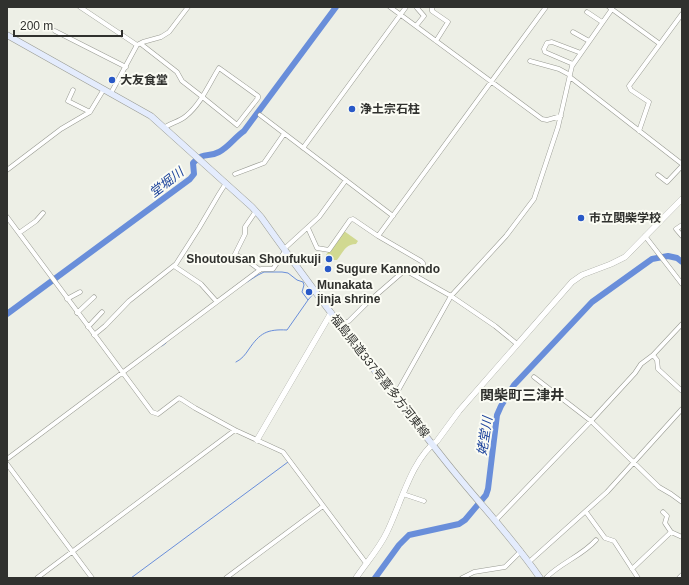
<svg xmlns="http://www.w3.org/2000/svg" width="689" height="585" viewBox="0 0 689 585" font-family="Arial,'Noto Sans JP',sans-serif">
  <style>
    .green { fill: #d1d991 }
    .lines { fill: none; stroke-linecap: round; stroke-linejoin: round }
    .stream { stroke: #698eda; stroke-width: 1 }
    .river { stroke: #698eda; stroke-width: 6 }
    .minor-casing { stroke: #989a92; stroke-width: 5 }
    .tertiary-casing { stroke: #989a92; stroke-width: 6 }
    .secondary-casing { stroke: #989a92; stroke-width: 7 }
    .minor { stroke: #fff; stroke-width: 4 }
    .tertiary { stroke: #fff; stroke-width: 5.5 }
    .secondary { stroke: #e4ecfd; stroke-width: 6 }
    .poi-dot { fill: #2959c7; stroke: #fbfcf4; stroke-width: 1.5 }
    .labels { text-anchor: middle; stroke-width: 4; stroke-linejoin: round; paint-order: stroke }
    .poi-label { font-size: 12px; font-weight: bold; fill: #30312e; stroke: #fbfcf4; text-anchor: start }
    .street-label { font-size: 12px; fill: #30312e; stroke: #fbfcf4 }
    .water-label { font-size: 13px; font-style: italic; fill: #1b429b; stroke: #fbfcf4 }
    .quarter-label { font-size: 14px; font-weight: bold; fill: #30312e; stroke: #fbfcf4 }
  </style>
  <rect width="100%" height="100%" fill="#edefe6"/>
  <path class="green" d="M344,231l14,10 -2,3c-10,0 -13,8 -19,16h-4l-4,2 -3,-2v-5z"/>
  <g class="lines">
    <path class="stream" d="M247,282l11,-7 6,-3h18l6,1 9,7 6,2 1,3 -2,7 6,8 6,-7
      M162,346l4,-3
      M236,362c6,-3 9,-7 13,-13 11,-16 18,-20 38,-19l21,-30
      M131,578l157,-116"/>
    <path class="river" d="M7,314l183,-135 4,-5 -1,-11c11,-12 15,-5 26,-11 10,-5 16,-15 25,-21l92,-124
      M375,578l24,-33 10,-10 50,-11 6,-4 21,-25 2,-6 9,-74 4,-9 13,-21 78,-83 60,-43 16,-3 9,2 5,4"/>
    <g class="minor-casing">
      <path id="minor" d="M80,7l57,38
        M390,7l152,112 5,1 14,-4
        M432,7v4l16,11 -12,19
        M609,7l51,37
        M587,12l15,10
        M416,26l8,-10 -7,-8
        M55,31l71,36
        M573,32l16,9
        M141,44l36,28 5,9 18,14c12,10 25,20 37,30l21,-27v-2l-39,-28c-10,16 -18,36 -33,48 -7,6 -16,7 -22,12
        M530,61l29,8 11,6
        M573,64l-28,-12 -1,-3 3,-6 5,-1 29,11
        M570,77l112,87
        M73,90l-5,11 22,11
        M111,93l26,-48 6,-3 18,-5 8,-5 19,-25
        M260,115l133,101
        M639,131l10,-29 -18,-12 -2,-4 53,-72
        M303,148l103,-141
        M7,170l54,-41 29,-17 14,-23
        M235,174l29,-11 20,-29
        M658,175l9,7 15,-16
        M256,211l-11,16v7l-10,20 14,8 11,8
        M7,217l145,195 6,2 21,-16 2,1 14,9 40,22 48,22 83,111
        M682,225l-6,4 6,7
        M308,228l9,20 12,2 21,-30 3,-1 25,17 43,25 2,2v4l-7,9
        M19,233l17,-12 7,-8
        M378,236l168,-229
        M645,236l37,48
        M284,249l35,-32 27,-37
        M174,266l27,18 16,18
        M67,299l13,-7
        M77,313l17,-16
        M340,325l9,-4 18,-18 38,-33 46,26 44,30 22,18
        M88,327l14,-15
        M94,335l11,-9 24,-25 47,-37 23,-36 20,-34 7,-11
        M653,355l4,5 1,9 24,22
        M534,377l57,44 68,66 12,7 11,8
        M395,396l56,-100 55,-60 28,-37 24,-72 14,-61 40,-57
        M7,459l254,-190h12l12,-18
        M7,464l85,114
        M403,494l21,7
        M586,512l19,26 9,3 24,37
        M663,512l4,4 -2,7 6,9
        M495,521l96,-100 44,-48 6,-9 12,-9 29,-31
        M529,562l78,-70 75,-83
        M632,569l39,-37 11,5
        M37,578l198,-148
        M226,578l97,-72
        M462,578l12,-6 31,-5 16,-16
        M546,578c14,-15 36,-22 50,-38
        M679,578l3,-3"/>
    </g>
    <g class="tertiary-casing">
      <path id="tertiary" d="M257,440l74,-127
        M356,578c10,-15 23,-29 31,-46 13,-26 25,-74 50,-91l22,-30 113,-129 10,-7 29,-11 14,-7 57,-58"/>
    </g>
    <g class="secondary-casing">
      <path id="secondary" d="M7,35l144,81 101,91 9,10c60,84 122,166 186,246 31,39 65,74 93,115"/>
    </g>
    <use href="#minor" class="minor"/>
    <use href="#tertiary" class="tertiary"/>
    <use href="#secondary" class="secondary"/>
  </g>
  <g class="poi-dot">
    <circle cx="112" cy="80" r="4"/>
    <circle cx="352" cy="109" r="4"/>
    <circle cx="581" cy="218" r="4"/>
    <circle cx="329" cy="259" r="4"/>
    <circle cx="328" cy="269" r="4"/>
    <circle cx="309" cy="292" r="4"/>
  </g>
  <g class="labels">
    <g class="poi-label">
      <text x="120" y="84">大友食堂</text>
      <text x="360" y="113">浄土宗石柱</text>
      <text x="589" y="222">市立関柴学校</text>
      <text x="321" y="263" text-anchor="end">Shoutousan Shoufukuji</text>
      <text x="336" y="273">Sugure Kannondo</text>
      <text x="317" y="289">Munakata<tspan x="317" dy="14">jinja shrine</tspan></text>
    </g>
    <g class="street-label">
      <text transform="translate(380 376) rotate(52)" y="4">福島県道337号喜多方河東線</text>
    </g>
    <g class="water-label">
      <text transform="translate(166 182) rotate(-38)" y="5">堂堀川</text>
      <text transform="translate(484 436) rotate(-81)" y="5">姥堂川</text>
    </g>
    <g class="quarter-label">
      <text x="522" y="400">関柴町三津井</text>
    </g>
  </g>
  <rect width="689" height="585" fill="none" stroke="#30312e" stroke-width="16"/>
  <path d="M14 30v6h108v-6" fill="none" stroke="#30312e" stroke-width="2"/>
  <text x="20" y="30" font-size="12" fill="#30312e" stroke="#fbfcf4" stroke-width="3" paint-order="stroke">200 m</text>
</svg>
